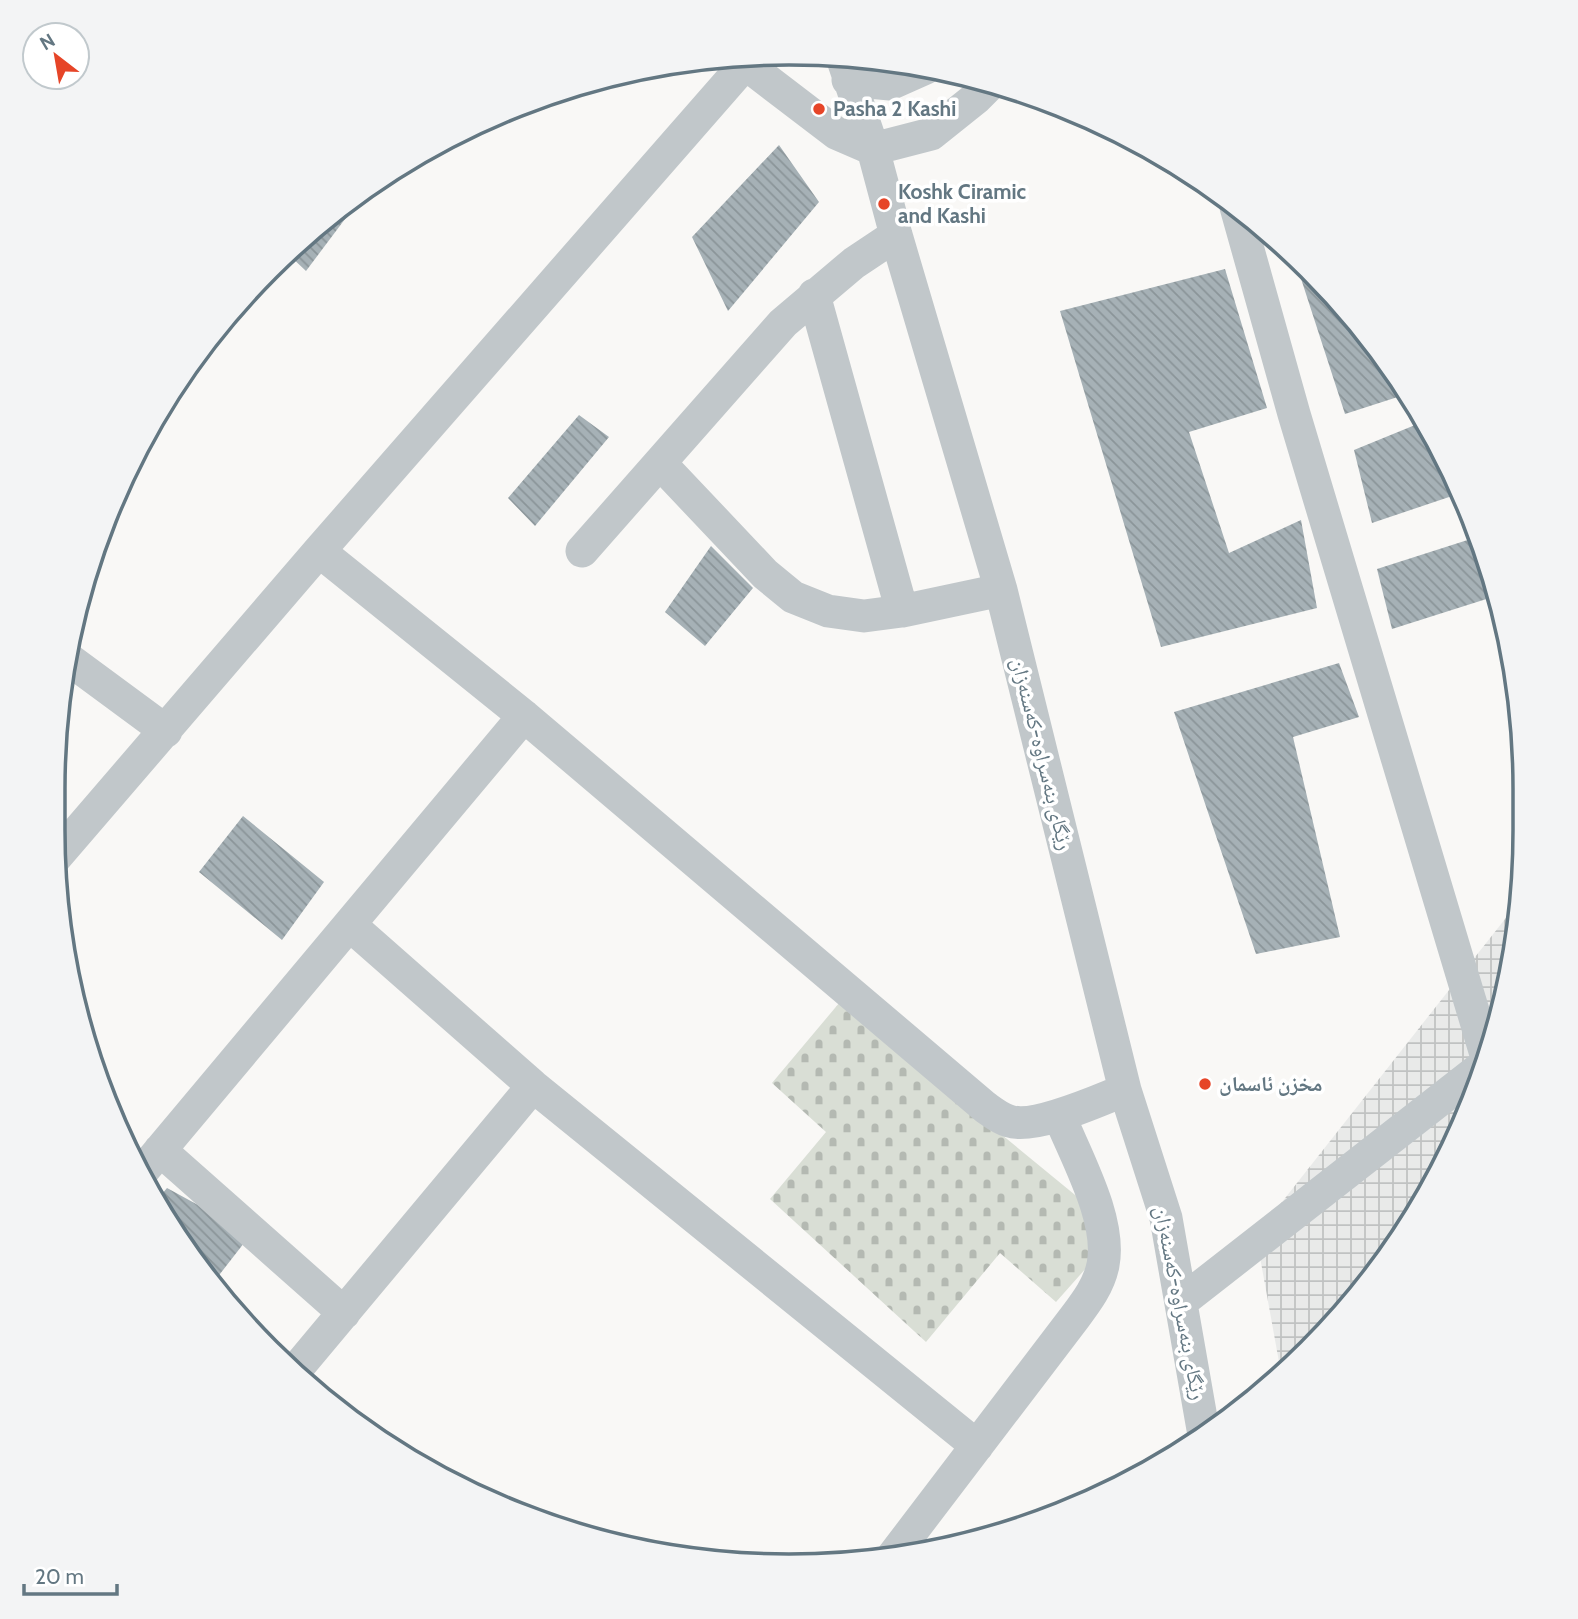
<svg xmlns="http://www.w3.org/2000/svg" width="1578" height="1619" viewBox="0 0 1578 1619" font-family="Cabin,'Noto Naskh Arabic',sans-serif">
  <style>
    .industrial { fill: url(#industrial-grid) }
    .cemetery { fill: url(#cemetery-stones) }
    .building { fill: url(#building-back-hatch) }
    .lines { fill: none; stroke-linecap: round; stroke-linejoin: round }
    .minor { stroke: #c1c7ca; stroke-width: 33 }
    .poi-dot { fill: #e64528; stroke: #fff; stroke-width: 2.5 }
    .labels { text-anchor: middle; stroke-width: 7; stroke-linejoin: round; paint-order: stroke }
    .poi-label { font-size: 21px; font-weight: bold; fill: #637782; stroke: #fff; text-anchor: start }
    .street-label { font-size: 21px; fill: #637782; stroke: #fff }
    .rim { fill: none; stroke: #637782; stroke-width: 3.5 }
  </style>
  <defs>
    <pattern id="industrial-grid" width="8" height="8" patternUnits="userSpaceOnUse" patternTransform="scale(1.75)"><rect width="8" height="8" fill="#e9eae9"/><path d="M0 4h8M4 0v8" fill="none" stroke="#c0c2c2"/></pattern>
    <pattern id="cemetery-stones" width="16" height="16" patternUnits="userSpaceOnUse" patternTransform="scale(1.75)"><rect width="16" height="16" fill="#d9ded5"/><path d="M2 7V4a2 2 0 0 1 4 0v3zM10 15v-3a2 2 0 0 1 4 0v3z" fill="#b4b9b2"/></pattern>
    <pattern id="building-back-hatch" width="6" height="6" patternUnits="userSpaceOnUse" patternTransform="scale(1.75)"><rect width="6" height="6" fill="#a6b1b6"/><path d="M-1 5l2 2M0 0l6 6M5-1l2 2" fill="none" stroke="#8b9599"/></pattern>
  </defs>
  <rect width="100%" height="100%" fill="#f9f8f6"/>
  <path class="industrial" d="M1520,900l-1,26 -32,140 -60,132 -84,117 -62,58 -25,-138z"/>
  <path class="cemetery" d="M840,1002l279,229 -63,71 -56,-49 -74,89 -156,-143 56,-67 -54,-49z"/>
  <path class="building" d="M779,145l40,57 -91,109 -36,-74z
    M369,187l-63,84 -18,-17 53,-50z
    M1293,254l81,87 33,53 -62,20z
    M1225,269l42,139 -78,24 40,121 72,-33 16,88 -156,39 -101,-336z
    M1419,414l31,50 11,29 -89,30 -18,-73 66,-27z
    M579,415l30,22 -74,89 -27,-28z
    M1477,537l22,58 -107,34 -15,-60z
    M711,546l42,42 -48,58 -40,-34z
    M1339,663l20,54 -66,20 47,200 -84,17 -82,-242z
    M243,816l81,66 -42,58 -83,-68z
    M167,1188l84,46 -38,49 -36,-43 -21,-39z"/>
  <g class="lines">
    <path class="minor" d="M734,55l102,78 37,16 58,-15 45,-36 15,-15
      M842,57l31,92 23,86 105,355 124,500 41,128 38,217
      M848,80l42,4 36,-16
      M1236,207l58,207 194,647
      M814,295l88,316
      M660,463l105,111 28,23 35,14 36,5 38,-5 99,-21
      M319,551l205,165 461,391c7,5 16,12 24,14 26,9 90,-21 116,-31
      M582,551l201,-228 71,-60 42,-28
      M67,658l99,73
      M55,858l264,-307 426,-487
      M350,925l183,161 444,360
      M160,1150l184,163
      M141,1173l383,-457
      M1181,1302l306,-239
      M294,1372l239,-286
      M893,1556l182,-239c12,-16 24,-32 28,-52 9,-45 -27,-108 -44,-150"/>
  </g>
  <g class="poi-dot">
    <circle cx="819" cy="109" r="7"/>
    <circle cx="884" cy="204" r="7"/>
    <circle cx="1205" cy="1084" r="7"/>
  </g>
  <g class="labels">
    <g class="poi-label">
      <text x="833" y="116">Pasha 2 Kashi</text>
      <text x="898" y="199">Koshk Ciramic<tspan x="898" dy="24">and Kashi</tspan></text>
      <text x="1219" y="1091">مخزن ئاسمان</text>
    </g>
    <g class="street-label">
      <text transform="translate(1042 754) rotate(76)" y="7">رێگای بنەسراوە-کەسنەزان</text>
      <text transform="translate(1180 1303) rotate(79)" y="7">رێگای بنەسراوە-کەسنەزان</text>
    </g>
  </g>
  <path d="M0 0H1578V1619H0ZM789 65H789A724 724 0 0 1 1513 789V830A724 724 0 0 1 789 1554H789A724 724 0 0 1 65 830V789A724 724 0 0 1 789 65Z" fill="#f3f4f5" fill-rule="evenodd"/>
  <path class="rim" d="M789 65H789A724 724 0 0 1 1513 789V830A724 724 0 0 1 789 1554H789A724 724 0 0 1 65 830V789A724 724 0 0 1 789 65Z"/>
  <g transform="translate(56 56) rotate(329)"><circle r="33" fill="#ffffff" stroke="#c1c9cd" stroke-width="2"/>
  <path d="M0-5L12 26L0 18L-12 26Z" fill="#e64528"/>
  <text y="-10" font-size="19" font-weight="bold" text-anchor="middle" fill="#637782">N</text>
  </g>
  <path d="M24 1584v10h93v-10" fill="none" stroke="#637782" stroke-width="3.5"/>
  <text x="35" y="1584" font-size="21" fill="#637782" stroke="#ffffff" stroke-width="5" paint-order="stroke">20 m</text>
</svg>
